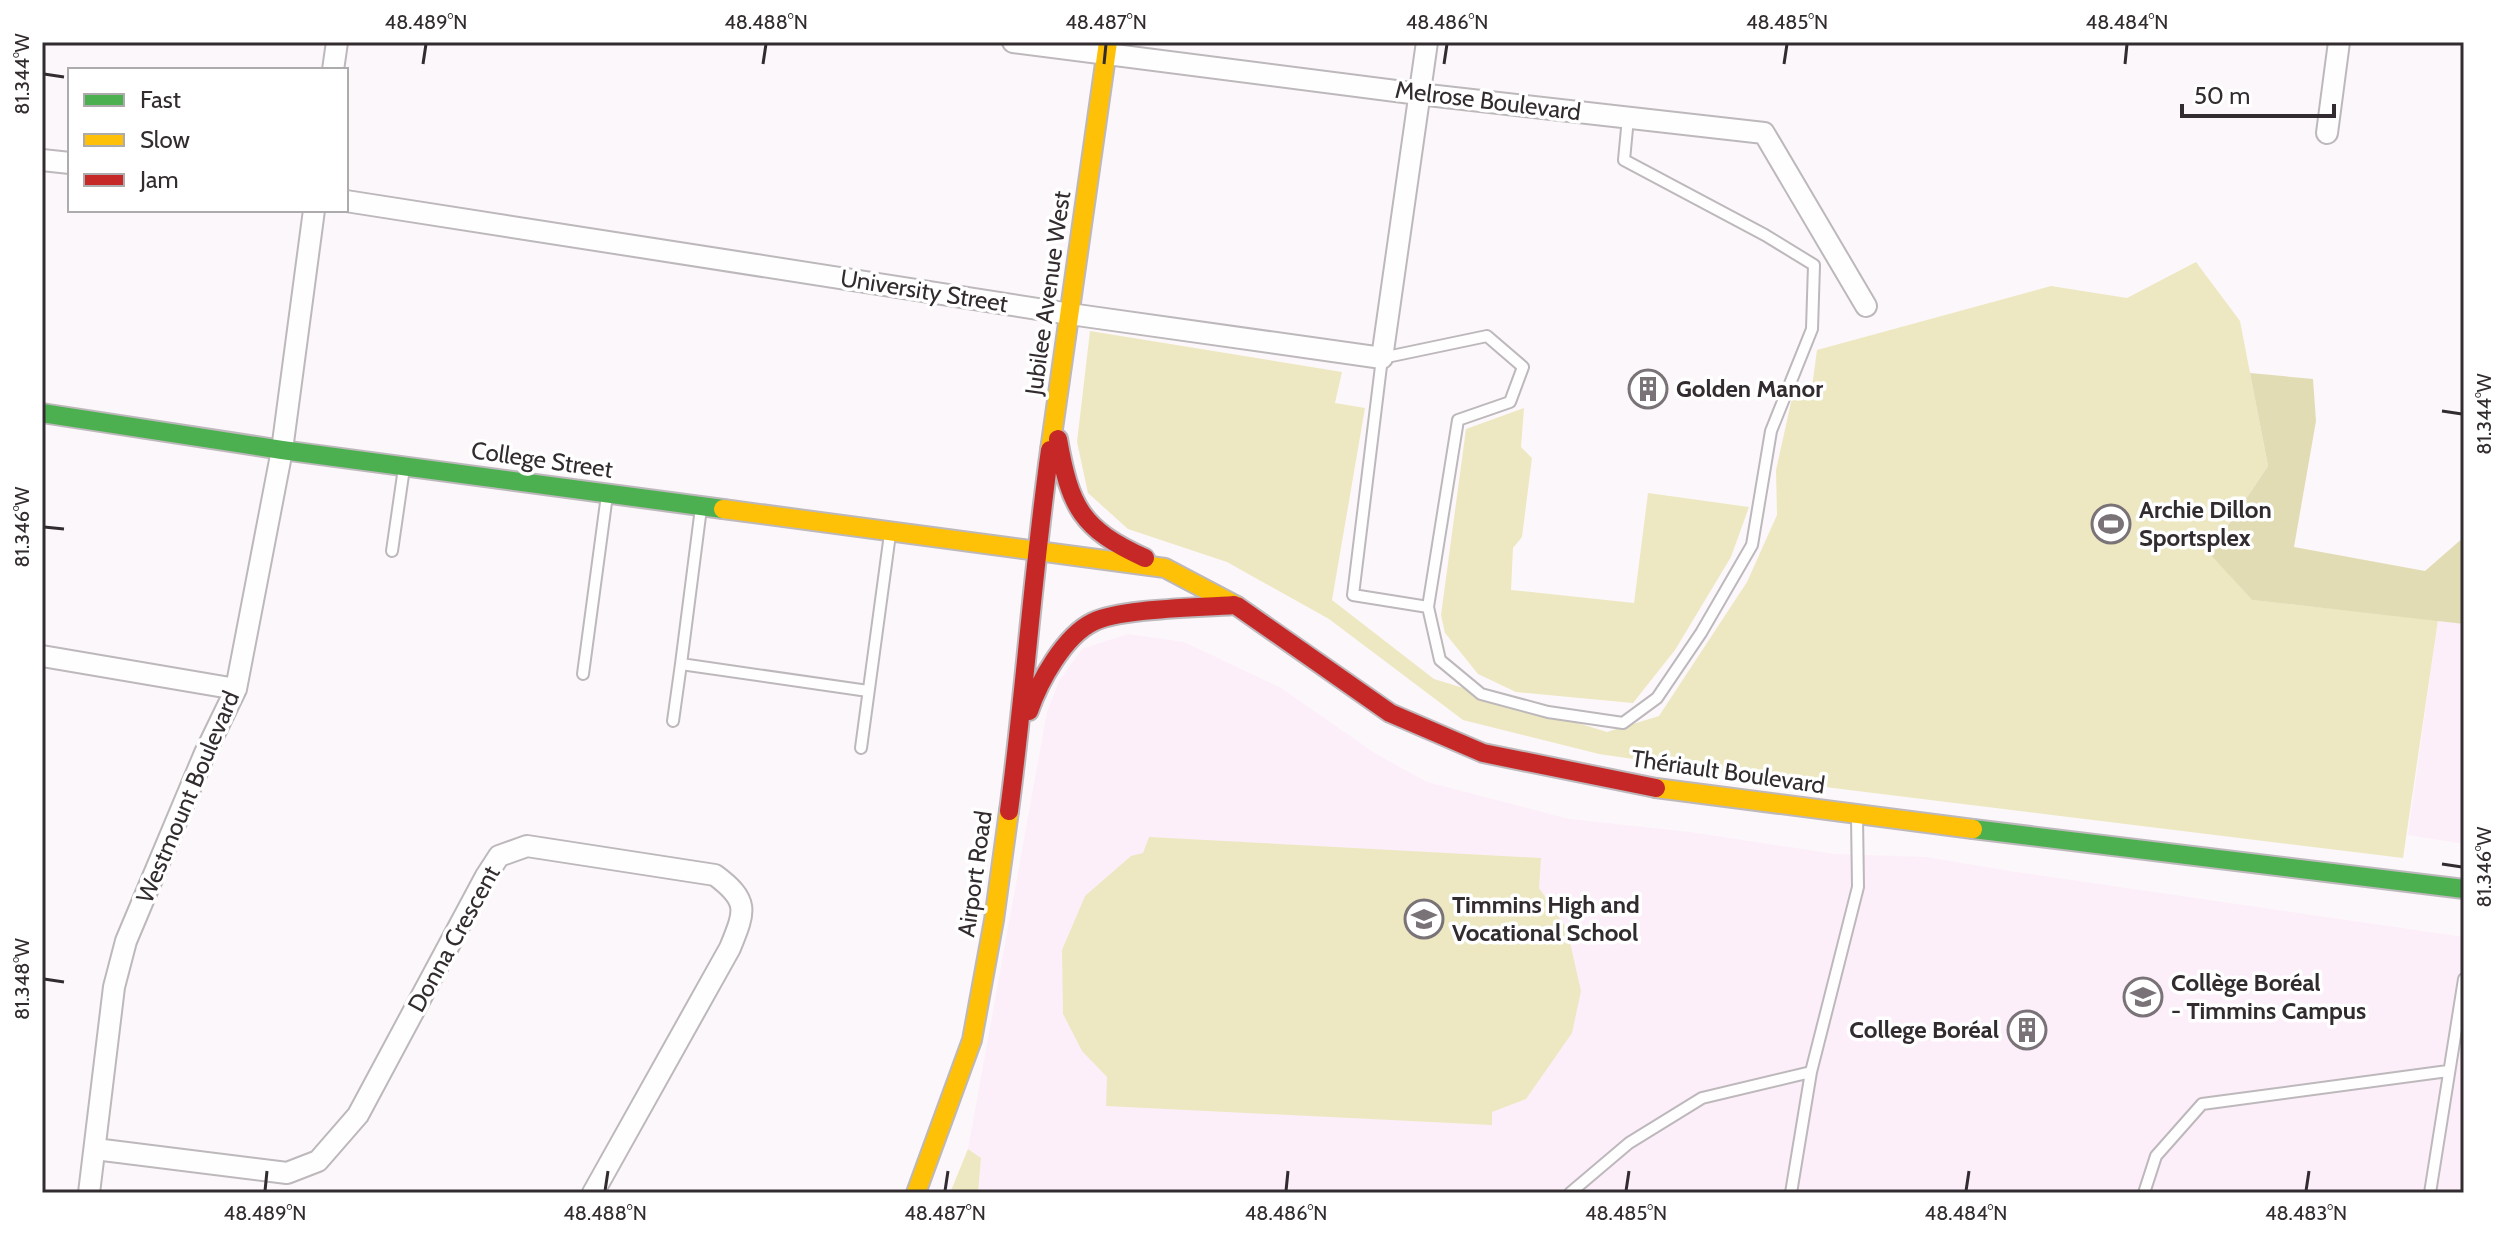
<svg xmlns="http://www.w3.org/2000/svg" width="2506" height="1235" viewBox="0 0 2506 1235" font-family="Cabin,sans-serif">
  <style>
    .built { fill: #fdeff9 }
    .green { fill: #ede8c1 }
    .forest { fill: #e2dcb5 }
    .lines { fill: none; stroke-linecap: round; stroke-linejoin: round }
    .lane-casing { stroke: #bdb8bb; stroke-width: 14 }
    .street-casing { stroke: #bdb8bb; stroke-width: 24 }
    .fast-casing { stroke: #bdb8bb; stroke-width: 22 }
    .slow-casing { stroke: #bdb8bb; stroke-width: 22 }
    .jam-casing { stroke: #bdb8bb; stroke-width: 22 }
    .lane { stroke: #fffefe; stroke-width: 10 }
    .street { stroke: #fffefe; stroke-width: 20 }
    .fast { stroke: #4caf50; stroke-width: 18 }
    .slow { stroke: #ffc107; stroke-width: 18 }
    .jam { stroke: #c62828; stroke-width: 18 }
    .ticks { fill: none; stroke: #322c30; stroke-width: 3 }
    .labels { text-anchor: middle; stroke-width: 7; stroke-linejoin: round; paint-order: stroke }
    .street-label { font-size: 24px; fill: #322c30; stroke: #fff }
    .poi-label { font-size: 24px; font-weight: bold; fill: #322c30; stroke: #fff; text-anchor: start }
    .neatline { fill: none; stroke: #322c30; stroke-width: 3 }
    .ticks-label { font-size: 20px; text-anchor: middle; fill: #322c30 }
  </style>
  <rect width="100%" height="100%" fill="#fcf7fa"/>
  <path class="built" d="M2438,620l26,4v220l-56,-9z
    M1128,634l56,8 97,46 95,66 51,28 142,37 121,13 145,22 91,3 90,15 448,65v256h-1486l3,-35 -13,-9 79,-437 12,-31 23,-32z"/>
  <path class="green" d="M2196,262l44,59 28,145 -59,86 43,48 186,20 -35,238 -570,-70 -234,-34 -136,-34 -134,-101 -102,-57 -99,-33 -40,-36 -11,-51 13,-111 252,41 -7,31 30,5 -33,192 102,79 173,53 52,-16 88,-134 30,-67 -1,-45 18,-81 17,5 6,-44 234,-64 76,12z
    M1524,408l-3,39 11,11 -10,79 -9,11 -2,42 123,13 14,-110 101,14 -18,50 -56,93 -42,53 -117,-11 -38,-18 -33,-41 -4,-18 25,-186z
    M1149,837l392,21 -2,30 28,41 14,62 -9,42 -46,66 -34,13v13l-386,-19 1,-29 -25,-26 -19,-37 -1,-64 23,-54 46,-40 12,-3z
    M968,1149l13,9 -3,35h-28z"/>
  <path class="forest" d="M2250,373l63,6 3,42 -22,126 131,24 39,-34v87l-212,-24 -43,-47 59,-87z"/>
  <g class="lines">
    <g class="lane-casing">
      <path id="lane" d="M1487,336l36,31 -13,35 -52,18 -30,187 -75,-12 29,-237z
        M701,508l-20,156 187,27
        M392,551l12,-83
        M1428,607l12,53 41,34 67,18 75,11 34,-25 44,-65 51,-88 19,-114 41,-102 2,-64 -49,-30 -141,-75 4,-42
        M583,674l24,-179
        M673,721l8,-57
        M861,748l29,-214
        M1570,1193l59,-50 73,-45 109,-26
        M1791,1193l20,-121 47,-185 -1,-71
        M2144,1193l12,-37 46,-52 246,-33
        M2430,1193l34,-214"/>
    </g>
    <g class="street-casing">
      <path id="street" d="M1013,42l406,52 345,39 102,173
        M333,70l4,-28
        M2327,133l12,-91
        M42,160l28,3
        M346,201l724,113 312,44 45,-316
        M42,656l194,33
        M95,1149l192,24 31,-12 40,-46 128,-239 13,-20 28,-10 188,29c35,26 30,36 15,73l-137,245
        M89,1193l25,-206 12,-46 79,-188 31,-64 46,-239 32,-240"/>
    </g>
    <g class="fast-casing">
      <path id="fast" d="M42,413l240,37 441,59
        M1973,829l491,60"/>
    </g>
    <g class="slow-casing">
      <path id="slow" d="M1050,450l58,-408
        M723,509l442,59 72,38
        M1656,788l317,41
        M916,1193l56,-153 22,-120 15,-109"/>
    </g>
    <g class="jam-casing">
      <path id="jam" d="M1058,439c12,68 23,90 87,119
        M1237,606l153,107 93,40 173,35
        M1029,711c10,-29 35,-75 64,-89 29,-14 106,-14 141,-17
        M1009,811c16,-120 24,-241 41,-361"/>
    </g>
    <use href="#lane" class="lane"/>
    <use href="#street" class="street"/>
    <use href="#fast" class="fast"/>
    <use href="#slow" class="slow"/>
    <use href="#jam" class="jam"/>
  </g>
  <path class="ticks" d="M423,64l3,-20M763,64l3,-20M1104,64l2,-20M1444,64l3,-20M1784,64l3,-20M2125,64l2,-20M44,74l20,3M2442,411l20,3M44,527l20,2M2442,864l20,3M44,979l20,3M265,1191l2,-20M605,1191l3,-20M945,1191l3,-20M1286,1191l2,-20M1626,1191l3,-20M1966,1191l3,-20M2306,1191l3,-20"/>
  <defs>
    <g id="building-ring" transform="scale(2)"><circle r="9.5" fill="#fff" stroke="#797377" stroke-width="1.5"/><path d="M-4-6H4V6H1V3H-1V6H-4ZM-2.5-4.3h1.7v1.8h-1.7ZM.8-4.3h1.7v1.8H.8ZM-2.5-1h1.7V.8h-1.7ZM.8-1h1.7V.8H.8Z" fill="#797377"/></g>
    <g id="stadium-ring" transform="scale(2)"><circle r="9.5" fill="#fff" stroke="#797377" stroke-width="1.5"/><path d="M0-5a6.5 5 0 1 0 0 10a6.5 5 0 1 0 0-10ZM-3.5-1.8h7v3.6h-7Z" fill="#797377"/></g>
    <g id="school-ring" transform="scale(2)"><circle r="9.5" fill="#fff" stroke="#797377" stroke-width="1.5"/><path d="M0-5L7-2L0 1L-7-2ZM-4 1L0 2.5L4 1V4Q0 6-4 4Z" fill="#797377"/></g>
    <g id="university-ring" transform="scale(2)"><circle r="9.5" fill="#fff" stroke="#797377" stroke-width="1.5"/><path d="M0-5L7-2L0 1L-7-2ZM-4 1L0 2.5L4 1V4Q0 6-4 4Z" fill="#797377"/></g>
  </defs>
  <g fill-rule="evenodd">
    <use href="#building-ring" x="1648" y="389"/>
    <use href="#stadium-ring" x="2111" y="524"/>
    <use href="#school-ring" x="1424" y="919"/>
    <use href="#university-ring" x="2143" y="997"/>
    <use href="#building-ring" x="2027" y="1030"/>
  </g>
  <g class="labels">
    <g class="street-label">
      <text transform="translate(1488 101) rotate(7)" y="8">Melrose Boulevard</text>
      <text transform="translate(924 291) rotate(9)" y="8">University Street</text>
      <text transform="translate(1048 293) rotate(-82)" y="8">Jubilee Avenue West</text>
      <text transform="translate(542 460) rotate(8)" y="8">College Street</text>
      <text transform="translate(1728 772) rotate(8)" y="8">Thériault Boulevard</text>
      <text transform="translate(188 797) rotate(-67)" y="8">Westmount Boulevard</text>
      <text transform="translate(975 874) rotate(-82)" y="8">Airport Road</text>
      <text transform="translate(454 939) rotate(-61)" y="8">Donna Crescent</text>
    </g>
    <g class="poi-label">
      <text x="1676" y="397">Golden Manor</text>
      <text x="2139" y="518">Archie Dillon<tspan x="2139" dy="28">Sportsplex</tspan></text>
      <text x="1452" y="913">Timmins High and<tspan x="1452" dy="28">Vocational School</tspan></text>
      <text x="2171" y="991">Collège Boréal<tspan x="2171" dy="28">- Timmins Campus</tspan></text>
      <text x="1999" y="1038" text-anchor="end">College Boréal</text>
    </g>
  </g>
  <rect width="2506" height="1235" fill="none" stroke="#ffffff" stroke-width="88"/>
  <rect x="68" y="68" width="280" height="144" fill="#ffffff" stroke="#adabac" stroke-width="2"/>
  <rect x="84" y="94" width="40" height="12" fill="#4caf50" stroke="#adabac" stroke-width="2"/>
  <text x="140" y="108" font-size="24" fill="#322c30">Fast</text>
  <rect x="84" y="134" width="40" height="12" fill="#ffc107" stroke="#adabac" stroke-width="2"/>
  <text x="140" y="148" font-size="24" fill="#322c30">Slow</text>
  <rect x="84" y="174" width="40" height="12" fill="#c62828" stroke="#adabac" stroke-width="2"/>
  <text x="140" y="188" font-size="24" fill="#322c30">Jam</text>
  <path d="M2182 104v12h152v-12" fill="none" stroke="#322c30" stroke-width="4"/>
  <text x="2194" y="104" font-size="24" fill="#322c30" stroke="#ffffff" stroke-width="6" paint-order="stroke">50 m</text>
  <rect x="44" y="44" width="2418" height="1147" class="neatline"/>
  <g class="ticks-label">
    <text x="426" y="29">48.489°N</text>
    <text x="766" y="29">48.488°N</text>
    <text x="1106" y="29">48.487°N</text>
    <text x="1447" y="29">48.486°N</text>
    <text x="1787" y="29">48.485°N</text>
    <text x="2127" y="29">48.484°N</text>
    <text transform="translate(22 74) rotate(-90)" y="7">81.344°W</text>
    <text transform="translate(2484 414) rotate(-90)" y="7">81.344°W</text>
    <text transform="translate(22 527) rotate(-90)" y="7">81.346°W</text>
    <text transform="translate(2484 867) rotate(-90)" y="7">81.346°W</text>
    <text transform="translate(22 979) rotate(-90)" y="7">81.348°W</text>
    <text x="265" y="1220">48.489°N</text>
    <text x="605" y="1220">48.488°N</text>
    <text x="945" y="1220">48.487°N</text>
    <text x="1286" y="1220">48.486°N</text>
    <text x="1626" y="1220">48.485°N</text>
    <text x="1966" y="1220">48.484°N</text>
    <text x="2306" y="1220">48.483°N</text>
  </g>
</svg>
